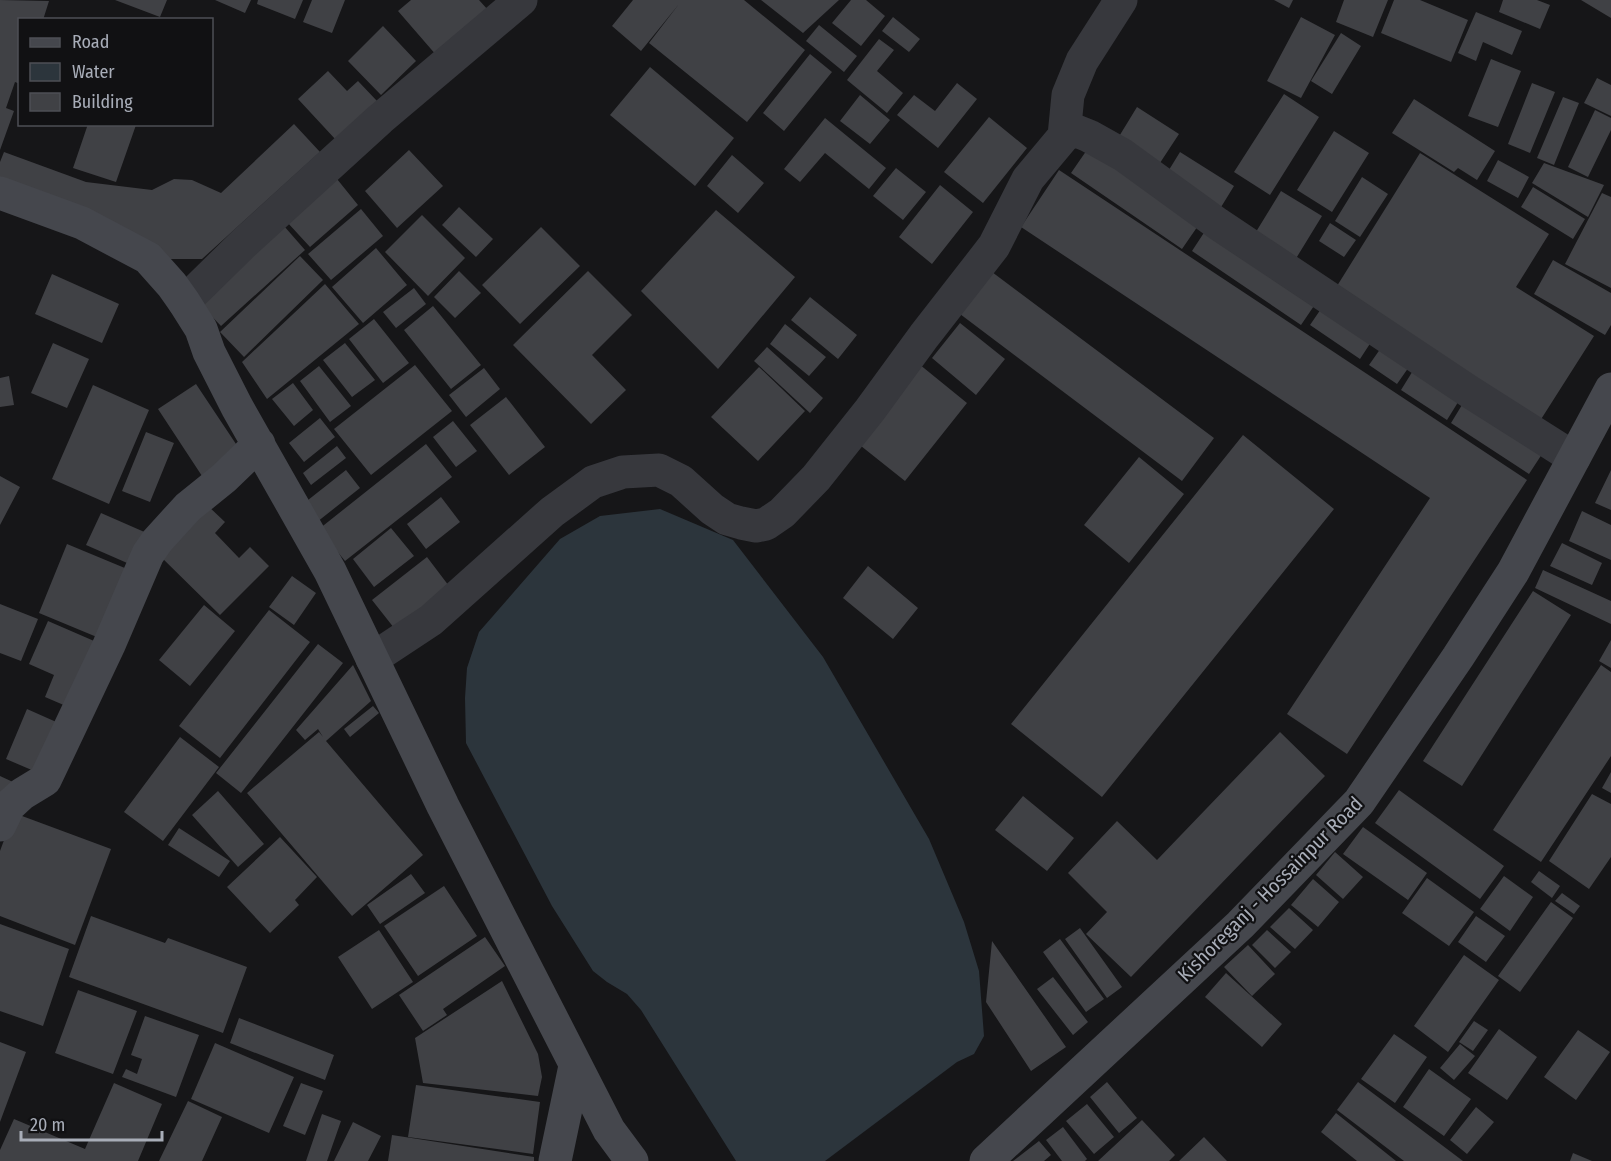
<svg xmlns="http://www.w3.org/2000/svg" width="1611" height="1161" viewBox="0 0 1611 1161" font-family="'Fira Sans Condensed',sans-serif">
  <style>
    .water { fill: #2c353c }
    .building { fill: #404145 }
    .lines { fill: none; stroke-linecap: round; stroke-linejoin: round }
    .street { stroke: #37383d; stroke-width: 33 }
    .secondary { stroke: #45474d; stroke-width: 33 }
    .labels { text-anchor: middle; stroke-width: 4.5; stroke-linejoin: round; paint-order: stroke }
    .street-label { font-size: 20px; fill: #a8adb8; stroke: #111113 }
  </style>
  <rect width="100%" height="100%" fill="#161618"/>
  <path class="water" d="M660,509l73,31 90,117 106,182 35,83 15,49 5,65 -10,18 -17,8 -132,99h-89l-95,-151 -14,-16 -20,-12 -14,-11 -41,-65 -86,-163 -1,-45 2,-30 12,-36 81,-93 40,-23z"/>
  <path class="building" d="M0,0l49,1 -6,19h-23v64l-5,-2 -9,26 8,3 -14,39z
    M115,0h52l-7,17z
    M215,0h36l-6,13z
    M258,0h45l-8,19 -38,-15z
    M312,0h33l-13,33 -29,-11z
    M411,0h68l9,10 -51,46 -39,-45z
    M633,0h111l61,50 -58,72 -98,-79 30,-39 -38,47 -29,-25z
    M761,0h78l-36,33z
    M851,0h15l19,16 -24,30 -29,-23z
    M1274,0h19l-4,8z
    M1344,0h44l-15,37 -37,-15z
    M1394,0h26l48,20 -17,42 -70,-29z
    M1503,0h34l13,5 -10,24 -41,-17z
    M1581,0h30v18z
    M1476,12l46,19 -10,24 -29,-13 -7,19 -18,-8z
    M893,17l27,22 -11,13 -27,-21z
    M1301,17l34,18 -34,63 -34,-17z
    M819,25l38,31 -13,16 -38,-31z
    M383,26l33,35 -35,34 -33,-34z
    M1341,33l20,13 -29,48 -21,-13z
    M879,39l15,11 -17,21 26,22 -16,20 -40,-33z
    M810,54l22,18 -48,59 -21,-18z
    M1491,59l30,12 -23,56 -30,-11z
    M650,67l84,71 -39,48 -85,-71z
    M328,71l19,20 11,-10 19,20 -41,39 -38,-41z
    M1597,78l14,7v31l-27,-13z
    M957,83l20,16 -39,49 -41,-33 17,-20 21,16z
    M1532,83l23,9 -25,61 -22,-9z
    M1284,94l35,23 -49,78 -36,-23z
    M860,95l30,25 -20,24 -30,-23z
    M1563,97l16,6 -25,62 -17,-7z
    M1414,99l81,52 -18,29 -19,-12 -4,4 -62,-39z
    M1137,107l42,27 -23,35 -41,-26z
    M1595,110l16,8v12l-23,47 -20,-10z
    M989,117l38,31 -44,55 -39,-31z
    M825,118l61,50 -17,21 -44,-36 -25,29 -16,-13z
    M88,124l48,1 -20,57 -43,-14z
    M294,124l26,28 -118,107h-33l-169,-72v-25l4,-10 82,30 66,8 22,-11 18,1 29,13z
    M1334,131l35,22 -37,59 -35,-22z
    M1091,144l111,76 -20,29 -111,-76z
    M409,150l34,36 -46,42 -32,-37z
    M1180,152l54,34 -16,26 -54,-34z
    M1420,153l129,81 -33,53 78,49 -56,88 -206,-130z
    M732,155l32,28 -26,30 -31,-27z
    M1498,160l31,17 -11,21 -31,-17z
    M1544,163l60,22 -16,32 -56,-34z
    M896,168l30,24 -23,28 -30,-24z
    M1059,170l468,310 -180,274 -60,-40 143,-216 -409,-271z
    M1362,177l26,17 -28,43 -25,-16z
    M337,179l21,26 -48,42 -23,-25z
    M940,185l33,27 -41,52 -33,-27z
    M1533,187l52,32 -12,20 -52,-32z
    M1281,191l41,25 -30,49 -41,-25z
    M1602,193l9,4v91l-46,-24z
    M459,207l34,32 -17,18 -34,-32z
    M361,209l22,27 -52,44 -23,-26z
    M716,210l79,67 -77,92 -77,-78z
    M422,215l43,43 -37,38 -43,-44z
    M1330,223l26,17 -12,17 -25,-16z
    M1209,225l109,75 -17,25 -109,-74z
    M284,226l21,24 -84,76 -22,-23z
    M541,227l39,39 -60,58 -38,-39z
    M376,248l31,37 -44,38 -31,-36z
    M300,256l23,24 -79,77 -24,-25z
    M1553,260l58,33v32l-6,10 -71,-41z
    M459,271l22,22 -26,25 -21,-21z
    M588,271l44,44 -40,40 34,35 -35,34 -78,-79z
    M992,272l222,166 -32,43 -222,-167z
    M52,274l67,30 -17,39 -67,-29z
    M325,284l34,40 -92,75 -25,-37z
    M414,288l12,16 -30,24 -13,-16z
    M810,297l47,38 -19,24 -47,-39z
    M1325,303l50,33 -15,23 -50,-34z
    M433,306l48,59 -30,24 -47,-59z
    M374,319l35,44 -26,20 -34,-44z
    M960,323l45,36 -29,36 -44,-37z
    M785,324l41,33 -17,19 -39,-32z
    M53,343l36,16 -22,49 -36,-15z
    M345,343l30,37 -23,17 -29,-37z
    M1383,345l28,19 -14,20 -28,-19z
    M767,347l56,51 -13,15 -56,-52z
    M919,364l48,39 -62,78 -49,-39z
    M415,365l37,46 -81,64 -37,-46z
    M319,366l32,40 -21,16 -30,-41z
    M759,367l46,44 -47,50 -47,-44z
    M484,368l16,21 -34,28 -17,-22z
    M1414,369l46,30 -13,21 -46,-30z
    M9,376l5,29 -14,2v-29z
    M293,383l20,27 -19,16 -22,-27z
    M196,384l44,66 -38,26 -44,-67z
    M93,385l56,25 -40,94 -57,-25z
    M506,397l39,50 -36,28 -39,-50z
    M1465,400l79,51 -15,23 -78,-51z
    M320,418l15,19 -31,25 -15,-19z
    M453,421l24,30 -21,16 -23,-30z
    M146,432l28,11 -24,59 -28,-11z
    M1243,435l91,74 -232,288 -91,-73z
    M426,444l26,33 -107,84 -26,-32z
    M337,446l9,12 -35,27 -8,-12z
    M1139,457l45,37 -55,69 -45,-38z
    M346,470l14,18 -43,34 -14,-18z
    M1611,470v40l-16,-7z
    M0,476l20,11 -20,38z
    M441,497l19,25 -34,27 -19,-25z
    M207,505l18,17 -10,11 24,25 11,-11 19,19 -49,49 -62,-61z
    M1582,511l29,14v35l-42,-19z
    M101,513l48,21 -15,32 -48,-21z
    M391,528l23,28 -40,31 -21,-28z
    M1562,543l40,20 -10,22 -42,-19z
    M67,544l65,27 -28,69 -65,-27z
    M427,557l25,33 -54,43 -26,-33z
    M868,566l50,42 -25,31 -50,-41z
    M1543,570l68,31v23l-76,-36z
    M292,576l24,17 -22,32 -25,-18z
    M1533,591l38,24 -109,171 -39,-25z
    M0,604l38,15 -17,42 -21,-8z
    M204,605l31,26 -45,55 -31,-26z
    M269,610l41,32 -90,116 -41,-32z
    M48,621l53,23 -28,65 -28,-12 9,-22 -25,-11z
    M1611,640v28l-12,-7z
    M318,644l25,19 -102,130 -25,-20z
    M353,665l18,36 -45,40 97,114 -71,61 -105,-123 72,-61 4,5 -5,-8 -13,11 -9,-10z
    M1601,665l10,7v84l-70,106 -48,-32z
    M373,706l6,7 -29,24 -6,-8z
    M27,709l36,16 -22,49 -35,-15z
    M1280,732l45,44 -194,201 -45,-43 21,-22 -39,-39 49,-52 40,39z
    M180,737l39,30 -56,74 -39,-29z
    M1611,772v21l-9,-5z
    M0,776l13,6 -13,31z
    M1399,790l105,76 -24,33 -105,-76z
    M218,791l46,53 -26,23 -46,-52z
    M1592,794l19,10v53l-22,32 -40,-28z
    M1023,796l51,42 -27,33 -52,-41z
    M14,813l97,36 -36,96 -75,-29v-65z
    M1363,827l64,46 -19,27 -65,-46z
    M179,828l51,33 -11,16 -51,-32z
    M280,837l37,40 -22,23 4,5 -29,28 -43,-46z
    M1335,852l28,25 -20,22 -27,-24z
    M1539,871l21,15 -8,12 -21,-16z
    M411,874l14,19 -45,31 -13,-19z
    M1504,876l29,21 -23,34 -30,-22z
    M1427,878l47,34 -25,34 -47,-33z
    M1313,879l26,23 -21,25 -27,-22z
    M444,886l33,50 -59,40 -34,-50z
    M1562,893l18,13 -6,8 -19,-13z
    M1551,902l22,16 -53,74 -22,-16z
    M1289,908l24,22 -18,19 -25,-22z
    M91,916l74,27 3,-5 79,29 -24,66 -154,-56z
    M1476,916l29,20 -19,26 -28,-20z
    M0,924l69,25 -26,77 -43,-15z
    M1080,928l42,59 -15,11 -42,-59z
    M379,930l34,52 -41,27 -34,-52z
    M1267,930l24,22 -16,16 -23,-23z
    M485,937l20,29 -62,43 4,6 -24,16 -24,-36z
    M1060,939l44,60 -18,13 -43,-60z
    M992,941l74,106 -35,24 -45,-69z
    M1248,945l27,29 -23,22 -28,-29z
    M1464,955l35,25 -51,72 -34,-26z
    M1226,973l56,51 -20,23 -57,-50z
    M1053,977l35,45 -15,13 -36,-46z
    M502,981l36,73 4,23 -4,19 -115,-13 -8,-45z
    M78,990l59,21 -24,63 -58,-21z
    M145,1016l54,19 -23,62 -54,-20 4,-8 11,5 5,-15 -11,-4z
    M239,1018l95,37 -9,25 -95,-37z
    M1474,1021l14,9 -15,21 -14,-9z
    M1499,1029l38,28 -30,43 -39,-27z
    M1578,1030l32,22 -34,48 -32,-23z
    M1394,1034l33,23 -32,46 -34,-24z
    M0,1042l26,10 -26,70z
    M215,1043l79,34 -25,56 -78,-34z
    M1460,1044l15,12 -21,24 -14,-12z
    M1429,1069l42,30 -27,37 -41,-29z
    M1107,1082l30,36 -18,15 -29,-36z
    M1358,1082l105,79h-59l-67,-51z
    M114,1083l48,21 -24,57h-138v-11l14,-31 71,30z
    M301,1083l22,8 -18,44 -22,-9z
    M416,1085l124,17 -7,52 -125,-17z
    M188,1101l34,16 -20,44h-43z
    M1087,1104l27,33 -20,17 -28,-33z
    M1476,1107l18,15 -27,32 -17,-14z
    M1336,1113l60,48h-39l-36,-29z
    M322,1114l19,7 -14,40h-21z
    M1142,1120l33,35 -6,6h-71z
    M353,1122l28,14 -13,25h-34z
    M1063,1127l24,32 -2,2h-23l-16,-21z
    M392,1135l142,22v4h-146z
    M1204,1137l23,24h-48z
    M1039,1141l12,14 -7,6h-31z
    M1573,1153l19,8h-22z"/>
  <g class="lines">
    <path class="street" d="M1064,136l4,-41 14,-34 39,-61
      M184,302l60,-59 136,-124 141,-119
      M372,659l59,-39 121,-108 41,-30 30,-10 36,-2 22,11 31,28 15,10 14,4 15,3 10,-2 16,-11 34,-35 54,-68 54,-74 70,-90 34,-67 36,-43 10,-6 15,6 34,19 95,69 252,168 104,66"/>
    <path class="secondary" d="M0,193l82,30 66,35 24,27 12,17 17,27 8,23 28,55 93,164 113,235 166,324 23,31
      M0,825l9,-19 13,-12 23,-14 64,-135 39,-91 9,-13 31,-34 36,-29 35,-34
      M555,1161l20,-95
      M986,1161l254,-236 119,-123 99,-145 55,-85 98,-183"/>
  </g>
  <g class="labels">
    <g class="street-label">
      <text transform="translate(1270 889) rotate(-45)" y="7">Kishoreganj - Hossainpur Road</text>
    </g>
  </g>
  <rect x="18" y="18" width="195" height="108" fill="#111113" stroke="#4d4f55" stroke-width="1.5"/>
  <rect x="30" y="38" width="30" height="9" fill="#45474d" stroke="#4d4f55" stroke-width="1.5"/>
  <text x="72" y="48" font-size="18" fill="#a8adb8">Road</text>
  <rect x="30" y="63" width="30" height="18" fill="#2c353c" stroke="#4d4f55" stroke-width="1.5"/>
  <text x="72" y="78" font-size="18" fill="#a8adb8">Water</text>
  <rect x="30" y="93" width="30" height="18" fill="#404145" stroke="#4d4f55" stroke-width="1.5"/>
  <text x="72" y="108" font-size="18" fill="#a8adb8">Building</text>
  <path d="M21 1131v9h141v-9" fill="none" stroke="#a8adb8" stroke-width="3"/>
  <text x="30" y="1131" font-size="18" fill="#a8adb8" stroke="#111113" stroke-width="4.5" paint-order="stroke">20 m</text>
</svg>
